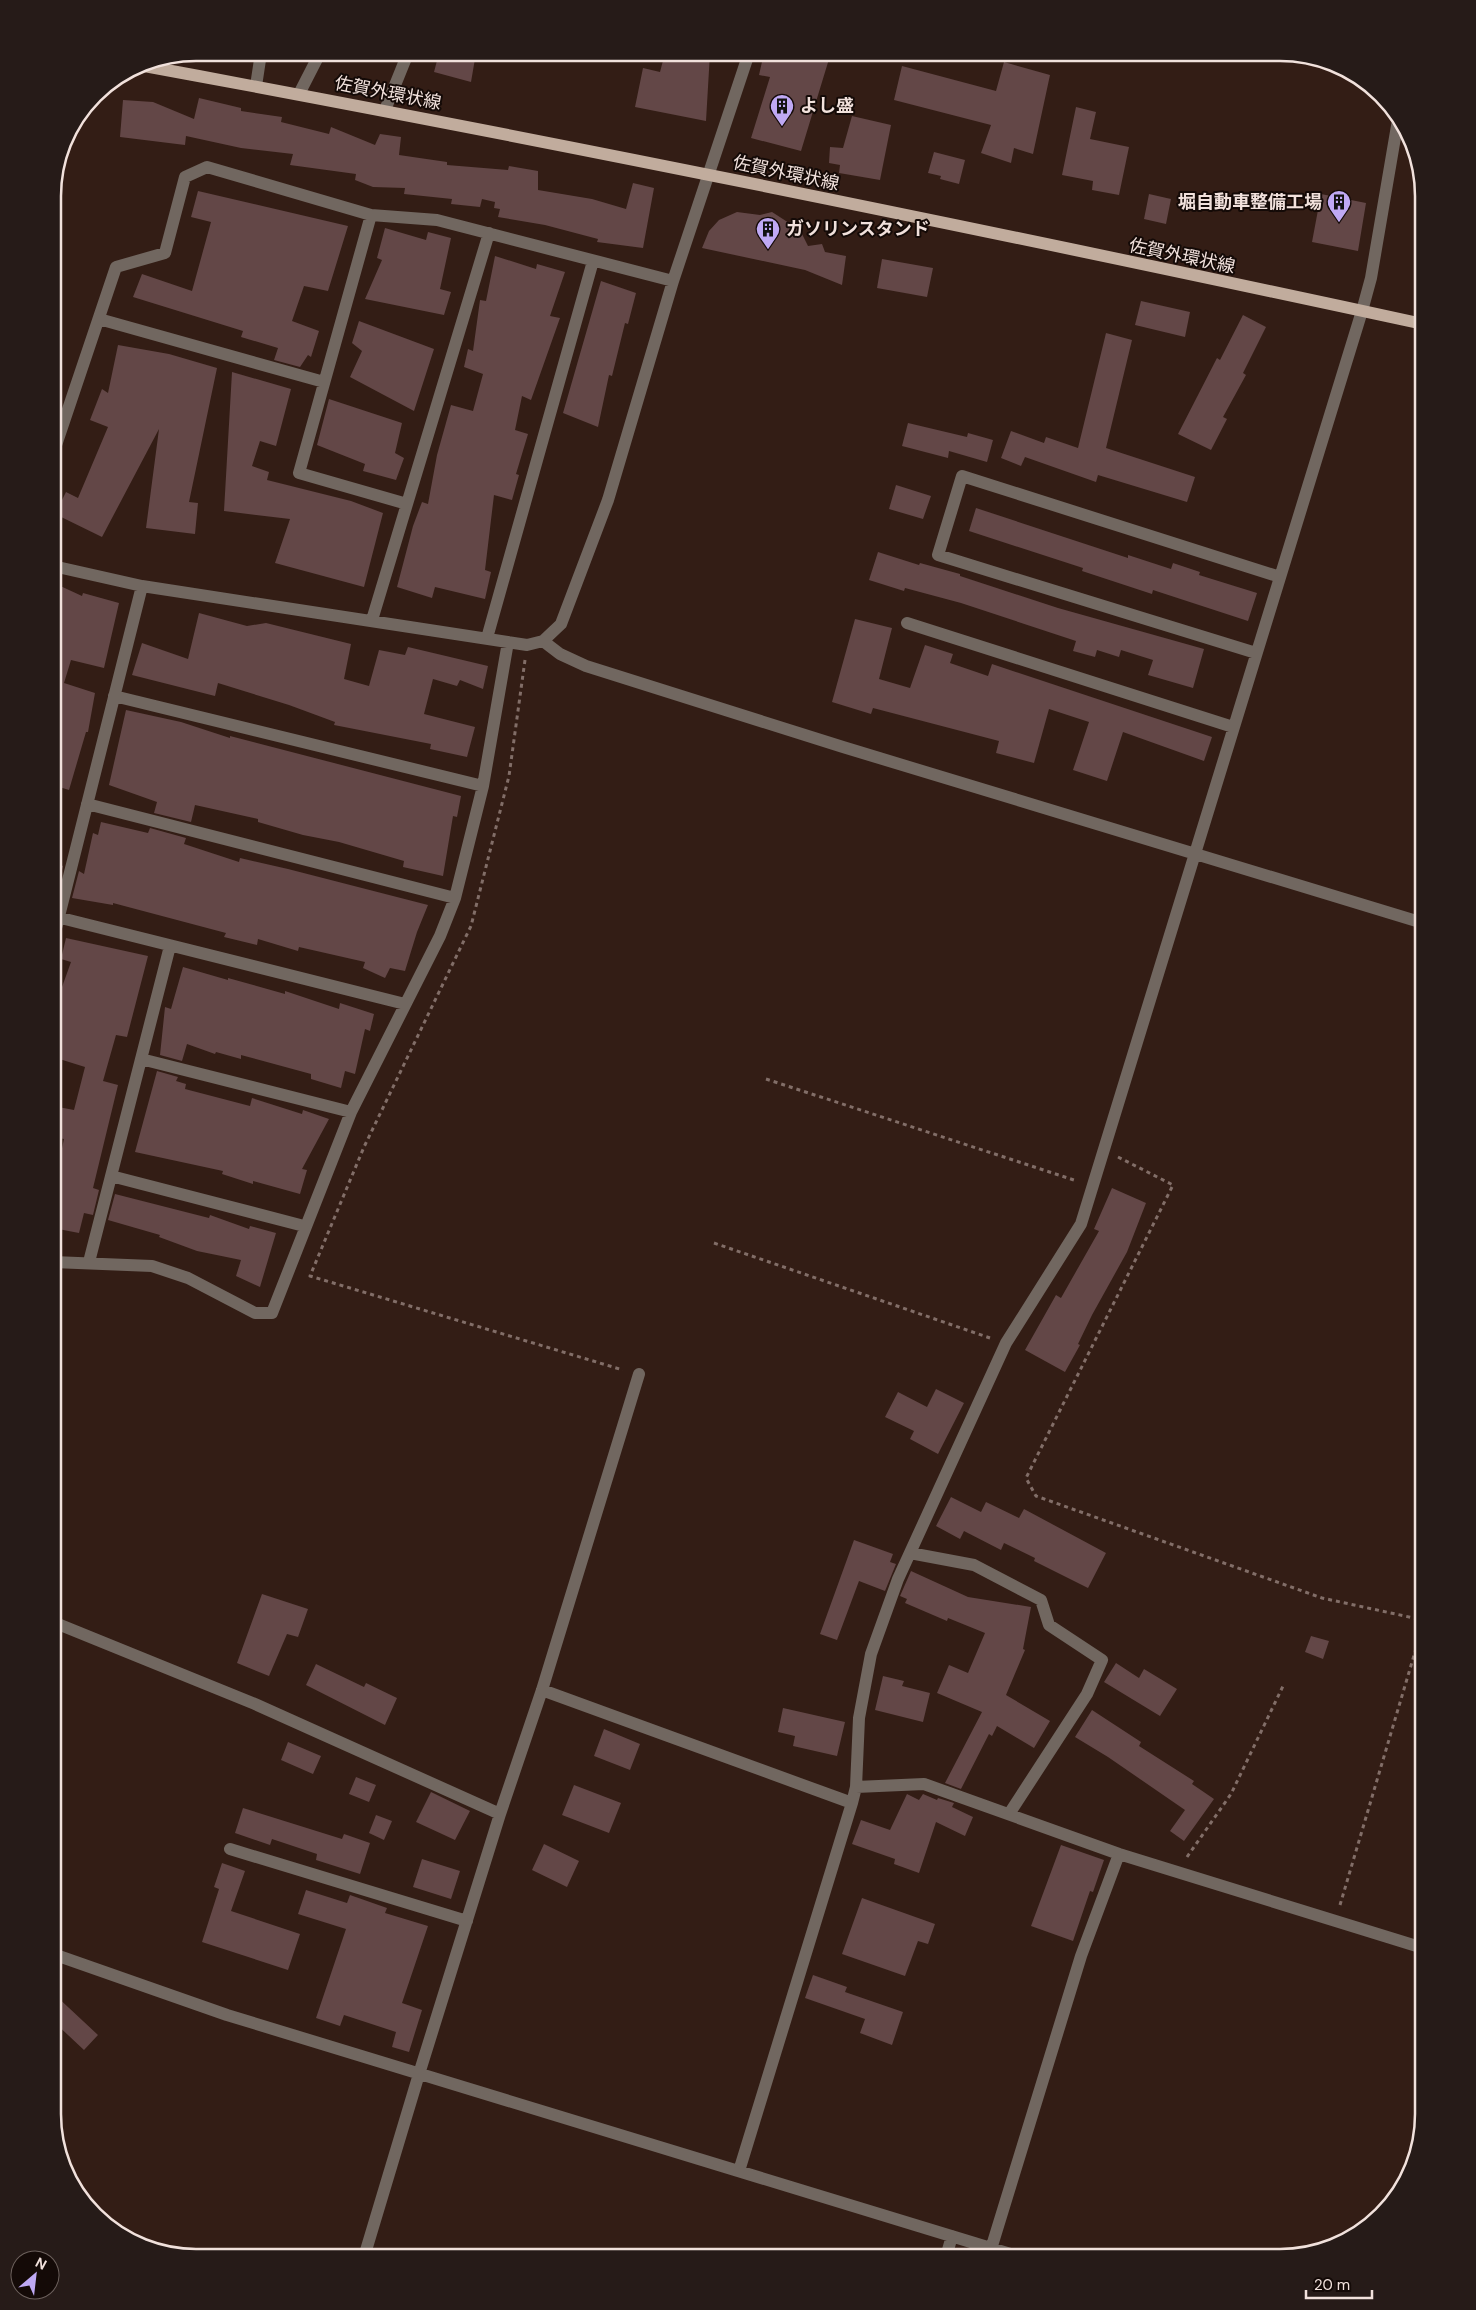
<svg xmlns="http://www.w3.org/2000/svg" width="1476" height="2310" viewBox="0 0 1476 2310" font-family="'DM Sans','Noto Sans JP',sans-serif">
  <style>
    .building { fill: #634747 }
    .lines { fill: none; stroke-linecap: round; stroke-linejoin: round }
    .path { stroke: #826e68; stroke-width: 3; stroke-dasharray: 4 4; stroke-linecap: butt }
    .minor { stroke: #716760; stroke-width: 12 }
    .major { stroke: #c1ac9d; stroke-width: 12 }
    .labels { text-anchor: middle; stroke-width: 4; stroke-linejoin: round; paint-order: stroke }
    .street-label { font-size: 18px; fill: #f1e1dc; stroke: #140a07 }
    .poi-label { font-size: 18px; font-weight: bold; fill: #f1e1dc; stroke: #140a07; text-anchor: start }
    .rim { fill: none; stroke: #f1e1dc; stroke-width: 2.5 }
  </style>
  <rect width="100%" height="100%" fill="#331d15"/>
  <path class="building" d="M439,53h37l-5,29 -37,-10z
    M665,53h45l-4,68 -71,-14 8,-39 17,4z
    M764,53h41l24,6 -28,92 -50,-13 19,-61 -11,-2z
    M1004,62l46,13 -17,79 -19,-6 -3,15 -30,-10 10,-28 -97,-25 8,-34 94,25z
    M199,98l42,10v3l41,6 -1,5 48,12 2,-7 44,18 5,-11 21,3 -2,18 48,7v3l61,5 1,-4 29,5v19l54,9 34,10 7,-26 21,5 -11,60 -46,-6 1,-3 -53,-14 -47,-8 2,-8 -6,-1 1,-6 -13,-3 -2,8 -29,-3 1,-5 -48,-5 1,-6 -32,-1 -18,-7 1,-6 -66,-9 3,-11 -52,-6 -55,-12 -1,9 -65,-8 3,-37 30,2 41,17z
    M1076,107l20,5 -6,27 39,8 -10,48 -27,-5 1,-9 -31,-6z
    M852,116l39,9 -11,55 -41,-7 1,-8 -11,-2 1,-16 13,1z
    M934,152l31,8 -6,24 -19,-5 1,-3 -13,-3z
    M198,191l150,35 -20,65 -24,-5 -12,35 27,10 -8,26 -3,-2 -8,12 -26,-7 4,-12 -37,-11 2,-6 -110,-34 9,-23 50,17 19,-69 -20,-5z
    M1149,194l22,5 -5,25 -22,-5z
    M1321,194l45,9 -8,48 -46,-9z
    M737,212l23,3 12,-3 28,18 8,16 14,-2 3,8 21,4 -4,29 -37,-15 -103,-22 7,-17 10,-11z
    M385,228l41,12 2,-8 23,6 -11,51 11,3 -7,23 -79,-16 17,-39 -5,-2z
    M495,256l41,13 1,-5 28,8 -15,44 10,2 -29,82 -9,-4 -7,34 13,4 -12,40 3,1 -7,25 -18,-5 -9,75 6,2 -6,27 -50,-12 -3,11 -35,-11 16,-61 9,-24 6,2 9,-49 14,-50 22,6 10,-37 -19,-7 4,-18 5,2 7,-51 6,1z
    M882,259l51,9 -6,29 -50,-9z
    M601,281l35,12 -8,31 -3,-1 -13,53 -3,-1 -11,52 -35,-14z
    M1141,301l49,11 -5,25 -50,-12z
    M1243,315l23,12 -23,46 3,2 -23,42 4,2 -16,31 -33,-16 39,-76 3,2z
    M359,321l75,28 -20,62 -64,-34 12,-26 -10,-8z
    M1106,333l26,7 -26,108 89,29 -8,25 -89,-27 -2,7 -71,-25 -4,9 -20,-8 10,-27 33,12 2,-6 32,11z
    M118,345l51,9 48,14 -28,134 9,1 -3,31 -49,-6 13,-99 -57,108 -47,-23 11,-22 12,6 30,-71 -18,-7 12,-31 6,4z
    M232,372l59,17 -15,57 -16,-5 -8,25 17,6 -2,8 84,21 32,12 -19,74 -89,-24 15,-44 -66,-8z
    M329,399l73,24 -7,30 9,5 -8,22 -33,-9 2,-7 -48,-19z
    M908,423l59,14 1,-4 25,7 -6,22 -38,-11 -1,7 -46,-12z
    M896,485l35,11 -8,23 -34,-10z
    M976,508l152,50v-3l43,14 2,-6 27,9 -1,3 58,18 -9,28 -95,-31 -1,4 -70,-23 1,-3 -114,-37z
    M878,552l41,13 1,-2 40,11v2l98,32 146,41 -11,39 -45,-13 5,-15 -32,-10 -2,7 -22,-7 -2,7 -22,-6 3,-10 -115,-38 -56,-15 -1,3 -35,-11z
    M56,584l26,12 1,-3 36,10 -15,65 -33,-8 -7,23 31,10 -7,39h-2l-17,58 -16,-5v-191l2,1z
    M199,613l48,13 19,-3 85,21 -7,35 25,7 10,-36 26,5 3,-8 80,19 -5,23 -23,-9 -3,6 -24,-7 -9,35 51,13 -8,30 -37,-8 1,-5 -97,-19 1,-3 -46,-17 -71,-22 -3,13 -83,-21 10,-32 46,16z
    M855,619l37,9 -13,51 31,9 15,-43 28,9 -3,9 38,13 4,-12 220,73 -8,24 -81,-29 -16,49 -34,-11 16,-48 -40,-13 -15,54 -38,-10 3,-12 -126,-33 -2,6 -39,-12z
    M126,710l55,12 49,16v-2l231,60 -4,21 -4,-1 -10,60 -40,-9 1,-6 -65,-19 -36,-7 -45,-13v-3l-63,-14 -4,17 -37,-9 3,-11 -48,-17z
    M101,822l47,11 2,-5 36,10 -2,6 55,18 1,-4 48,11 140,36 -11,27 -12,39 -15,-3 -5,10 -22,-10 2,-6 -66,-15 -1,4 -40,-12 -1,6 -33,-8 2,-4 -113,-30v2l-41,-7 7,-27 5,3 9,-41 5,2z
    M53,861l10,5 -7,29 -3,-1z
    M66,938l82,18 -21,81 -11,-2 -13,46 15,4 -25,103 6,2 -6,25 -9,-2 -5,20 -26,-5v-38l11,-51 -11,-2v-31l21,4 11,-43 -32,-10v-45l18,-50 -10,-3z
    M183,967l45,13v-2l57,16v-3l54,18 1,-6 34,11 -4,17 -5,-2 -10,45 -10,-3 -4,17 -30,-9v-5l-70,-19v4l-25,-7 -1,2 -28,-10 -5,17 -22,-6 5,-48 6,2z
    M157,1071l21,6 -2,4 10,3 -1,5 65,17 2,-8 50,16 1,-4 26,9 -27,50 5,1 -7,24 -47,-13v3l-31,-10 1,-3 -88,-19z
    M1112,1188l34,15 -19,49 -35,63 -14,29 2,1 -15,27 -40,-22 31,-55 5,3 38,-67 -5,-2z
    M115,1194l94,24 1,-3 39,14 1,-3 26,7 -16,54 -24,-11 5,-16 -44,-9 -38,-14 1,-2 -52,-15z
    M936,1389l28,14 -26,51 -28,-15 4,-8 -29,-14 13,-25 29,15z
    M951,1497l30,15 5,-10 33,16 5,-9 82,44 -18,35 -54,-27 1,-3 -31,-15 -3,7 -37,-19 -4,8 -24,-13z
    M854,1540l39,14 -3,8 6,2 -11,27 -26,-10 -22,59 -17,-6z
    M911,1571l57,26 63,10 -8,42 2,1 -19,45 44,26 -16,27 -37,-22 -5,10 -3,-2 -28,55 -16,-6 37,-71 -45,-19 12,-28 19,8 17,-40 -37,-15 -1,3 -42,-18 2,-4 -7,-3z
    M262,1594l46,15 -10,28 -11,-3 -18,42 -32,-13z
    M1311,1636l18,5 -6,18 -18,-7z
    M1116,1663l23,15 5,-9 33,20 -17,27 -56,-34z
    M316,1664l48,23 2,-4 31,15 -12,27 -79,-40z
    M883,1676l21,5 -2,5 28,7 -7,29 -48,-12z
    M783,1708l62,14 -8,34 -44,-10 2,-10 -17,-4z
    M1092,1710l49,32 -2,4 55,35 -2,3 22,15 -30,42 -14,-10 15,-21 -77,-53 -33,-20z
    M604,1729l36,15 -10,26 -36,-14z
    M288,1742l33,14 -8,18 -32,-14z
    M356,1777l20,8 -7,17 -20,-8z
    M574,1785l47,18 -12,30 -47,-18z
    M431,1792l39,19 -15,29 -39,-18z
    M907,1794l12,6 4,-6 14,6 1,-2 16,5 -2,4 21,10 -8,19 -29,-14 -17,51 -25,-9 1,-5 -43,-15 9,-24 29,10z
    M243,1808l99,31 2,-5 26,9 -10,31 -44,-14 1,-6 -45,-15 -2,6 -35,-12z
    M376,1815l16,6 -8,19 -15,-7z
    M544,1844l35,17 -12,26 -35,-17z
    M1061,1845l43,15 -11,32 -3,-1 -17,50 -42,-15z
    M422,1859l38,12 -9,28 -38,-12z
    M222,1863l23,8 -14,40 69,23 -12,36 -86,-28 17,-53 -5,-2z
    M306,1890l41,13 3,-8 37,13 -2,5 43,13 -26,77 20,7 -13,42 -17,-5 4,-15 -52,-17 -4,11 -24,-8 30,-89 -48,-15z
    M862,1898l73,26 -7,20 -10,-3 -13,35 -63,-22z
    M813,1975l34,12 -2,5 58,20 -11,33 -32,-12 5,-14 -60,-21z
    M53,1993l45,42 -14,15 -31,-29z"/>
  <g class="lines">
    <path class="path" d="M525,660l-16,116 -38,150 -107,221 -54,129 313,94
      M766,1079l311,102
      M1118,1157l55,28 -147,293 10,18 286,102 101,22
      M714,1243l276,95
      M1187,1857l44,-63 53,-110
      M1340,1905l83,-280"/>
    <path class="minor" d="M256,86l5,-33
      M299,94l21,-41
      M385,110l23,-57
      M371,215l-72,258 108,31 -35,116
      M99,319l225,63
      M53,454l63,-187 49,-14 20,-76 22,-10 164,48 66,5 236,61
      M407,504l82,-271
      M53,566l89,20 385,59 16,-4 18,-17 47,-124 65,-219 76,-228
      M907,623l326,104
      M487,638l106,-377
      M543,641l17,13 26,12 257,81 580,176
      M1256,653l-318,-98 24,-79 318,101
      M114,696l369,90
      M87,804l368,94
      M53,916l352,88
      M53,940l89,-354
      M141,1059l210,53
      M111,1176l193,50
      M53,1262l99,4 36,12 67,35h17l79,-201 89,-176 15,-38 28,-112 25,-144
      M89,1262l81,-316
      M910,1553l64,12 67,35 8,25 53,35 -15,34 -78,120
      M53,1622l202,82 245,110
      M542,1690l310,113
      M856,1787l68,-3 195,70 304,94
      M230,1849l237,72
      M53,1954l174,61 793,242
      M739,2171l113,-368 4,-16 3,-69 12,-64 27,-75 108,-236 75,-119 281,-913 9,-33 27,-158
      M991,2249l90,-293 38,-102
      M364,2257l55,-183 81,-260 42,-124 97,-316
      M946,2257l6,-21"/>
    <path class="major" d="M139,65c430,79 858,167 1284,259"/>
  </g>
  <defs>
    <g id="building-pin" transform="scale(1.25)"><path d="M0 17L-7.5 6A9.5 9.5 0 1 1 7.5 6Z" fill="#bfa9f4" stroke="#140a07"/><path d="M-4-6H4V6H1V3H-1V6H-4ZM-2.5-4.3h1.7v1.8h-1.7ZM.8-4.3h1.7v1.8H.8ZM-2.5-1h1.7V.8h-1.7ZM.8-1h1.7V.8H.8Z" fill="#111"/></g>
  </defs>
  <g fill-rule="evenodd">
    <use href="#building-pin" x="782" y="106"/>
    <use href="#building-pin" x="1339" y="202"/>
    <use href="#building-pin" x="768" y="229"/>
  </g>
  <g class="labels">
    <g class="street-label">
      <text transform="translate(388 93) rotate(11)" y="6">佐賀外環状線</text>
      <text transform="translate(786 173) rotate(12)" y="6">佐賀外環状線</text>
      <text transform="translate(1182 256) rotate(12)" y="6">佐賀外環状線</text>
    </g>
    <g class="poi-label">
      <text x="800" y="112">よし盛</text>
      <text x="1322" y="208" text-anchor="end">堀自動車整備工場</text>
      <text x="786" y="235">ガソリンスタンド</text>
    </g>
  </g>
  <path d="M0 0H1476V2310H0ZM196 61H1280A135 135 0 0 1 1415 196V2114A135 135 0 0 1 1280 2249H196A135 135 0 0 1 61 2114V196A135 135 0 0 1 196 61Z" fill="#261b18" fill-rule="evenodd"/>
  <path class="rim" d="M196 61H1280A135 135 0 0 1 1415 196V2114A135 135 0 0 1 1280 2249H196A135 135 0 0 1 61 2114V196A135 135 0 0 1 196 61Z"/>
  <g transform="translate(35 2275) rotate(28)"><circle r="24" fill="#140a07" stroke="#6c605c"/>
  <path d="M0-4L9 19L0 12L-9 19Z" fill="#bfa9f4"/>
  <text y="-8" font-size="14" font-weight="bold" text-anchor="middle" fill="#f1e1dc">N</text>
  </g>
  <path d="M1306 2290v8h66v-8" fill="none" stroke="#f1e1dc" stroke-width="2.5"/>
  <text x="1314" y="2290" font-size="15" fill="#f1e1dc" stroke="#140a07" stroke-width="4" paint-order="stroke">20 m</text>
</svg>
